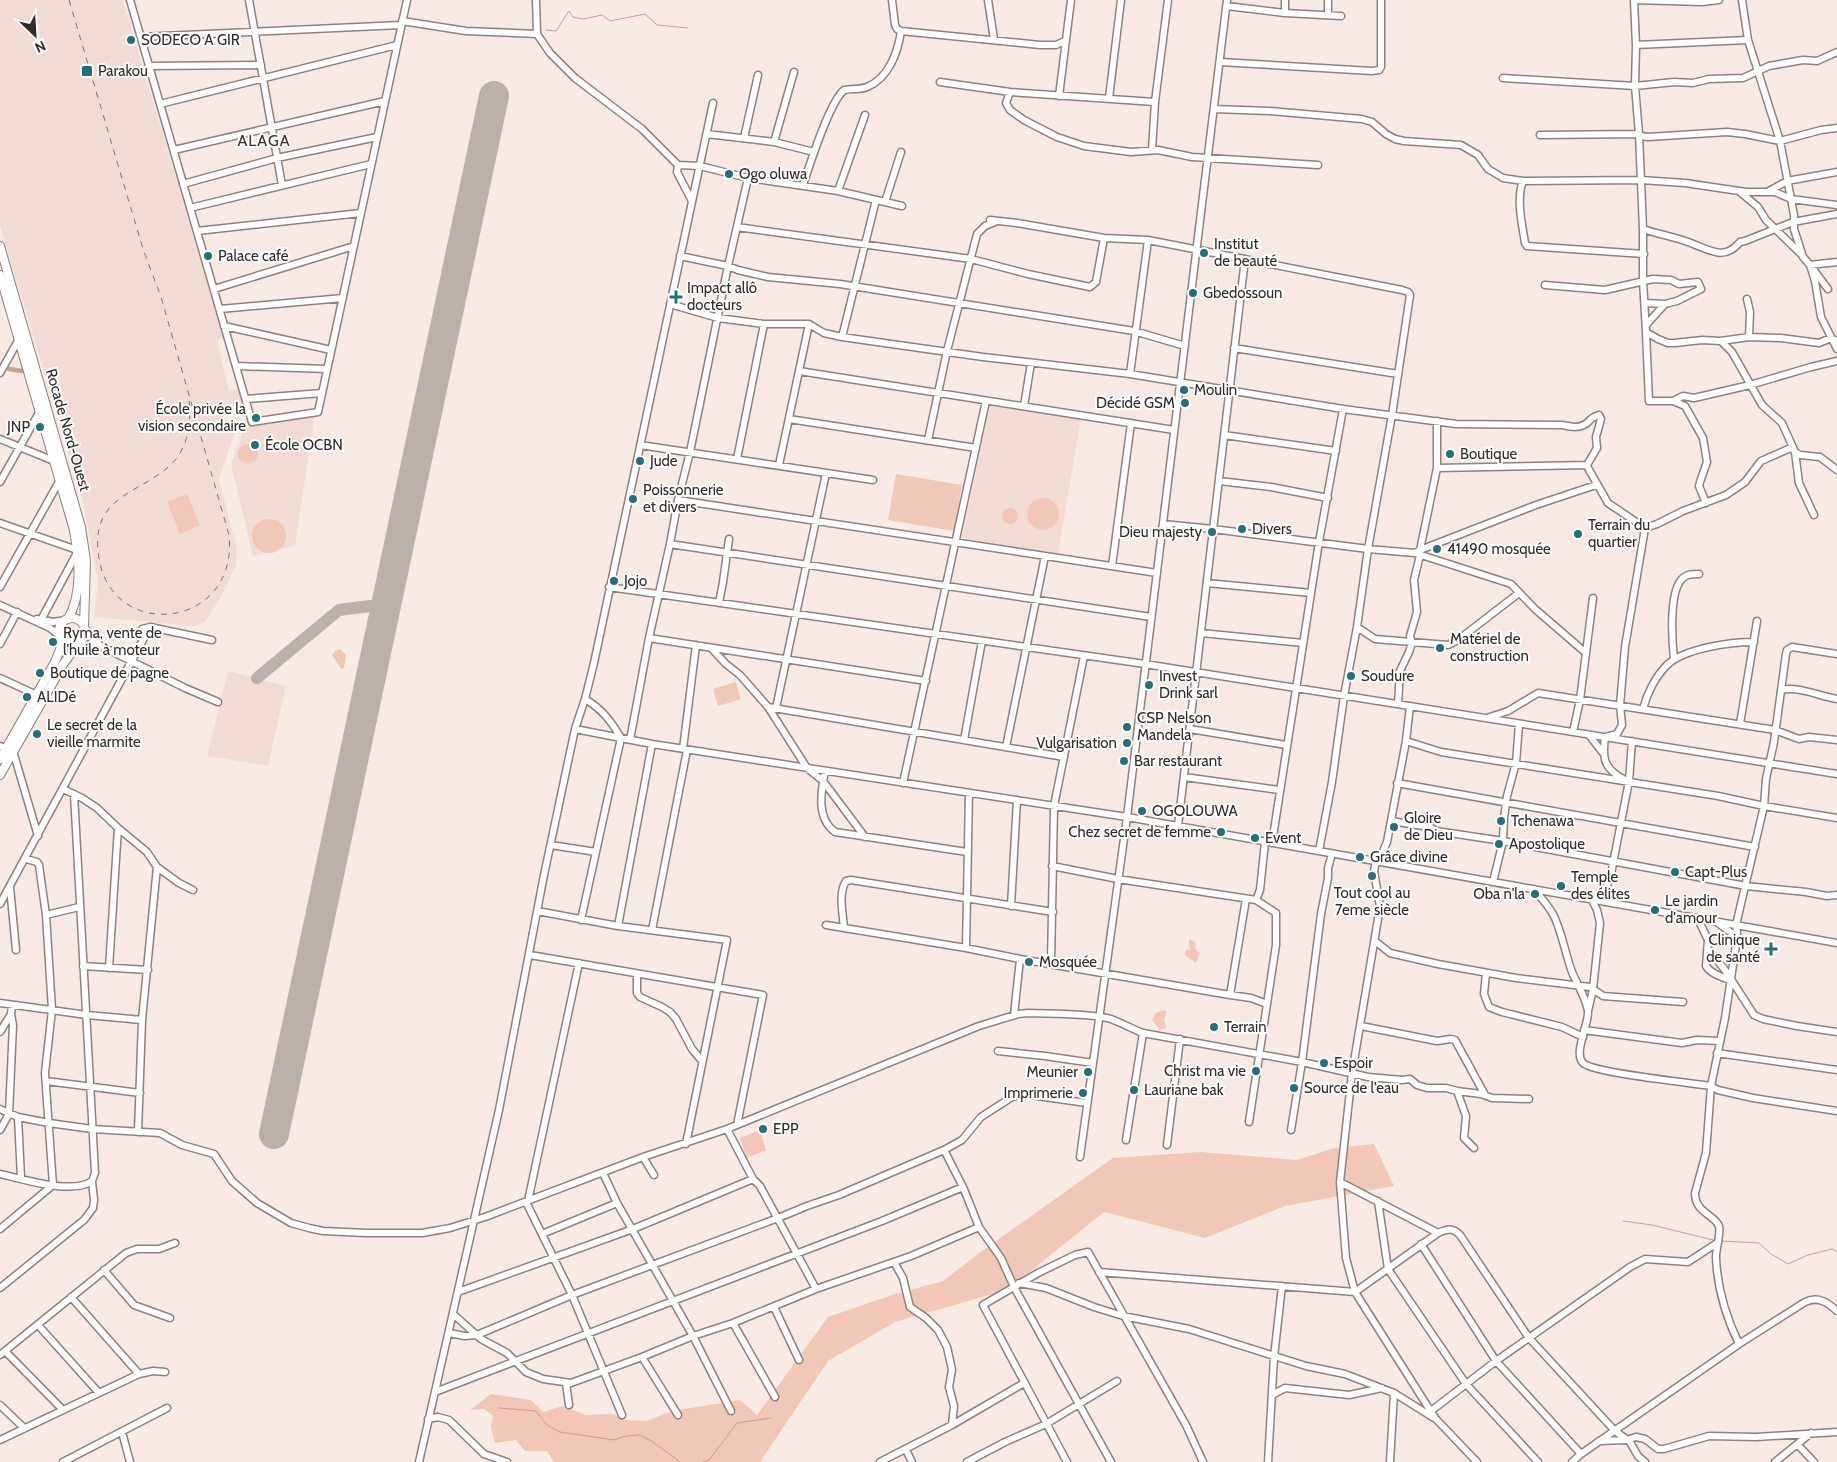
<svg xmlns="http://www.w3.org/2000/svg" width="1837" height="1462" viewBox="0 0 1837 1462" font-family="Cabin,sans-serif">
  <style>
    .built { fill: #f0dcd5 }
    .green { fill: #f1c7b7 }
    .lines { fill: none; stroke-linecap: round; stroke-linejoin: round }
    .stream { stroke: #cd9f8c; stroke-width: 1 }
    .canal { stroke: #cd9f8c; stroke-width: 4.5 }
    .taxiway { stroke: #bab0ac; stroke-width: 12 }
    .runway { stroke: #bab0ac; stroke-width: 30 }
    .minor-casing { stroke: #8e827e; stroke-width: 9 }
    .major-casing { stroke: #8e827e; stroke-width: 10 }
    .minor { stroke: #fff; stroke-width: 6 }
    .major { stroke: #fff; stroke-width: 8 }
    .rail { stroke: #7e7673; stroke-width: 1; stroke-dasharray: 6 6; stroke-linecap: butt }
    .poi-dot { fill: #266f79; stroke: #fff; stroke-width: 2 }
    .labels { text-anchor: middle; stroke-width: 4; stroke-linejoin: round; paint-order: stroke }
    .poi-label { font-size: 15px; fill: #312c2a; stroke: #fff; text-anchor: start }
    .street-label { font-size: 15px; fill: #312c2a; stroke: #fff }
    .neighbourhood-label { font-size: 16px; letter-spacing: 1px; fill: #3c322f; stroke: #fff }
  </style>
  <rect width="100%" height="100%" fill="#f7eae5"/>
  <path class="built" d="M0,0h123l100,337 -6,3 12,51 9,-2 4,17 -20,6 3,9 13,2 -19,56 18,70 -1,16 -14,30 -17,27 -11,4 -100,-9 4,-35 -15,-81 -83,-275z
    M990,405l91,14 -23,135 -96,-16z
    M315,414l-20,132 -42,10 -22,-92 14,-38z
    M228,671l58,15 -18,80 -61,-10z"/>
  <path class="green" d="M238 454a10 10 0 1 1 20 0a10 10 0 1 1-20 0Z
    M896,474l66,11 -8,46 -66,-11z
    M187,494l13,31 -20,9 -13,-32z
    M1027 514a16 16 0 1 1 32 0a16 16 0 1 1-32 0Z
    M1002 516a8 8 0 1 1 16 0a8 8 0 1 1-16 0Z
    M252 536a17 17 0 1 1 34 0a17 17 0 1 1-34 0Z
    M340,649l6,6 -2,13 -3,1 -9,-14 3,-4z
    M736,682l5,17 -23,7 -5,-17z
    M1189,940h2l4,2 1,8 4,3 -4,10 -11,-8 1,-5 5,-1 -2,-3z
    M1163,1010l4,1 -3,8 2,9 -6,2 -8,-10 4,-7z
    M760,1130l6,20 -19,8 -7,-20z
    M1374,1144l20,42 -109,20 -80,32 -101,-26 -97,78 -112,32 -67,39 -68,101h-206l-7,-11h-22l-9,-11 -21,3 -4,-16 2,-11 -9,-7 -14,1 21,-16 40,6 12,12 19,-6 24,9 27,-1 11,6 23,1 25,-10 68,-11 17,15 71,-98 64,-22 51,-14 43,-33 127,-90 88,-6 96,8 37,-12z"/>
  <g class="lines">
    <path class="stream" d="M546,30l10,1 13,-20 4,6 10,2 19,-4 8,6 35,-7 12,11 31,3
      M1623,1221l29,4 65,16
      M1721,1241l38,2 12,11 17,10 20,-9 24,-6 5,3
      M499,1408l37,3 11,14 13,7 54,8 12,-4 14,-1 13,7 27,20
      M703,1462l7,-3 27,-36 34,-5"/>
    <path class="canal" d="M9,369l13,2"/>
    <path class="taxiway" d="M257,678l82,-68 47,-6"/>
    <path class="runway" d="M274,1134l220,-1038"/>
    <g class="minor-casing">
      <path id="minor" d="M130,0l122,422 66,-10 89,-412
        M249,0l33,185
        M536,0l1,34 13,19 25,25 67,51 36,36 -1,7 15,29
        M892,0l3,25 2,4 4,2 139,14h16l9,-4
        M988,0l6,39
        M1285,0v13
        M1634,0l2,45 -1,41 4,48 4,95v52l3,51 12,7 10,4h7l27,-3 19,1 28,-4 32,1 38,5 12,-5 4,2
        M1634,0l68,2 17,-2
        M1742,0l6,40 32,101 11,58 46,6
        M1227,6l58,7 56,3
        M1328,15v-15
        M402,21l64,10 71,3
        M141,37l260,-12
        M1636,45l112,-5
        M1220,62l152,9 7,-1 2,-3v-67
        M149,66l112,-1
        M1503,78l132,8 39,-4 19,1 16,-4 34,-1 26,-12 34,-6 14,1 20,-9
        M940,82l70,10 145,10
        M1010,92l-4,11 4,7 14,10 33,17 27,9 47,6 27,-2 34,7 126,8
        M1059,96l12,-96
        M1109,98l12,-98
        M160,104l237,-59
        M1214,109l55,2 93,8 10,3 14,12 9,5 9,2 57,4 17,10 10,14 15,9 20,3 118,-1 44,3 61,9h29l16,7 3,16v14l9,28 7,8 5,16 6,36 16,32
        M707,134l67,8 40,10
        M1540,135l99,-1 2,2 7,1 79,-5 18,2 35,7 41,-11 16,-2
        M744,138l14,-63
        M774,142l20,-70
        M174,150l211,-49
        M1152,150l3,-48 13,-102
        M678,165l22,1 48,12 90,13 64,15
        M1523,181c-7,18 -1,43 2,62l2,3 117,8
        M183,184l94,-26 100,-21
        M803,185c7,-21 26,-82 41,-95 8,-2 16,0 23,-3 22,-9 31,-35 34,-56
        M838,191l27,-76
        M1769,191l18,-10 50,-9
        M1740,192l18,15 8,13 35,34
        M885,202l16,-50
        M190,208l181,-44
        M990,220l27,3 87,15 44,2 254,50 6,2 2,3 -18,120 -24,134 -11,78 -13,69 -12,86 -13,69
        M737,227l234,32 57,15 62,13 6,-5 8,-44
        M1643,229c15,5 31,8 45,13 20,7 36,20 52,0l5,-1 48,-19 44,-8
        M197,231l164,-18
        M680,256l48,10 10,4 30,7 72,7 294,47 51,15
        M1545,285l60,5 48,-11 18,1 8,4 19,-2 3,7 -24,12 -12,3 -19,21
        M214,289l140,-43
        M1828,289l-18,-24 27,-3
        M1747,299l3,13 -1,25
        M1645,303l20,1
        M670,304l48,14 46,6h45l15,9 18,4 141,20 147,17 213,35 113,15 106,1c9,2 19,4 26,-3 4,-4 5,-5 11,-7l2,4 -5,18 1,11 -10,17 1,3 20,35 37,25
        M220,309l123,-11
        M224,326l107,24
        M1646,332l3,69h24l12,5 18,32 4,24 -7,20 -1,4 7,17
        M842,337l34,-137
        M1721,341l11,11 30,53 20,18 13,29 5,3 20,2 17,13
        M1234,348l164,26
        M236,366l91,3
        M799,371l375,59
        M0,373l19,-34
        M1130,374l18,-134
        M246,399l76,-6
        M1673,401l10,-5 11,2 56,-13 61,-18 26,-6
        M1024,406l7,-43
        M789,419l187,29
        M1224,435l112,16
        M0,439l54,22
        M928,440l19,-89 30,-117 8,-8 12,-5
        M640,445l233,35
        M1795,452l4,31 15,32
        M737,459l27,-135
        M779,465l30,-141
        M1437,468l150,-3
        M1219,481l52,6 57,11
        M0,482l40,-71
        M678,500l479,73
        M0,523l77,27
        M1163,524l50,5 155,20 47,4 5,-3 17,-82v-47
        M670,544l481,73
        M1420,550l116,-45 60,-20
        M1415,553l96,31 24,25 51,44
        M1112,566l19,-143
        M1207,583l104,10
        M0,587l60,-107
        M609,587l536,77 692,110
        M719,603l4,-21 6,-43
        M0,605l50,23 11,9
        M37,619l16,3 13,-2
        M41,620l36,-67
        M1357,627l18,12 73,6 10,-5 61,-47
        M85,629l5,8 11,9 84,42 33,14
        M142,629l8,-2 62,13
        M1201,633l102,10
        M649,638l277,43
        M75,643l25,3
        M0,644l17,-32
        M711,648l15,16 14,11 28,32 39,61 16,13 42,56
        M1674,659c-2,-19 -5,-64 7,-79 5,-6 11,-6 18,-6
        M0,678l37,17
        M1781,690c19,-4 37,6 56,9
        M1398,704l2,-33 9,-19 3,-9 -2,-7 7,-24 -3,-32 6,-25
        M1410,706l-4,35 -19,101 -7,16 -4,3 -2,10 6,36 -28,166 -12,109 6,76 9,34 80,126 42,44
        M768,707l296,50
        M776,708l50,-235
        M1643,709c4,-16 13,-33 24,-44 18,-17 64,-23 87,-23
        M1487,718l21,-7 30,-18 237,37 24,9 10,-2 28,3
        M1740,724l17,-103
        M575,729l77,15 475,73 710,126
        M1190,729l96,16
        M1573,732l7,-32 13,-102
        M1589,735l14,18
        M630,740l19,-102 21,-94 8,-44 12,-48 38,-186 20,-88
        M964,740l18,-99
        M1406,741l35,11 277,44 46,10 73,12
        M0,746l13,5 25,85
        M1006,747l39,-191
        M683,749l13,-104
        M825,771c-4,21 -9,47 10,61l132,20
        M1184,777l95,13
        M1625,780c-21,-11 -23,-21 -20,-43l12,-3 5,-9 -2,-20 5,-58 20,-119 12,-4 26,-13 43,-16 19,-13 16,-21 32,-14
        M903,783l83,-382
        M1397,783l358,64
        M63,789l19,9 15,10 21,20 29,24 10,15 22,16 14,7
        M1391,821l39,6 6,4 67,10 243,45 60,6 21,4 10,-1
        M1178,826l67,-567
        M1272,843l47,-301 24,-133
        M551,845l45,7
        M1052,866l66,13 138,21 20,13v32l-27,177
        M1493,882l10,-41 1,-23 3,-22 9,-33 3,-39
        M10,887l6,63
        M1534,889c6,8 14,16 19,25 9,18 12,39 19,58 5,12 14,26 16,39 1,14 -15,42 -5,52 10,10 109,20 128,23l7,4 35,8 84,13
        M1256,900l4,-10 5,-48
        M1602,901l9,-27 18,-93 3,-40
        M0,904l150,-277
        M1011,906l6,-106
        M537,911l81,15 109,14 -41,204
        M46,915l33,-8
        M1698,919l10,21 -2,26c5,8 16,11 24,14
        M581,920l40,-182c-10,-17 -19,-29 -36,-39
        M1718,923l19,14
        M826,925l140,23 54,11 210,36 21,3 16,6
        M618,926l34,-182
        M844,928c-1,-14 -6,-35 2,-47l5,-1 202,32
        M652,930l35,-180
        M1375,941l15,12 48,11 78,14 74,9 13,9 80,6
        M966,948l3,-155
        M1708,949l17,21 29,45 9,4 34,7 40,6
        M530,955l233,40 -26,130
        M1051,964l3,-158 30,-150
        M83,966l65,4
        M109,968l9,-140
        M1486,973l-2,21 5,13 13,5 60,15 21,10
        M637,974v19l3,4 22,10 8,5 6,7 16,30 10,12
        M1230,995l16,-96
        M0,1003l87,12 55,5
        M1588,1011l5,-22 7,-66 -3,-13 -5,-10
        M1014,1015l6,-56
        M1361,1026l76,15 14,-2 4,1 30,55
        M1584,1030l98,13 15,-3 23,1
        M0,1032l11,-18
        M998,1051l47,5 48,7
        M1717,1053l120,17
        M46,1081l94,12
        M1457,1091l9,25 -2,22 10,10
        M0,1109l18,8 31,6 43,6 68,4 22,12 32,9 18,27 25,22 34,20 18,5 14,3 43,2h56l28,-5 35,-11 158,-60 84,-28 252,-103 39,-12 10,-1c23,1 63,0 83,6 11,4 21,10 32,14l159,29 66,15 34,3 8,-1 7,6 10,3h19l11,3 24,3 11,4 37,1
        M18,1117l3,61
        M727,1129l26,50 7,7 56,103
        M0,1130l9,-16 4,-89 -2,-11 1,-8
        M1291,1130l11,-68 19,-148 7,-36v-10l4,-14
        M138,1132l4,-112 15,-153
        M1126,1140l17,-107
        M1167,1145l13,-106
        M944,1150l19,37 16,40 22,31 13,29 97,175
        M643,1157l11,18
        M1080,1157l47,-340 100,-817
        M603,1173l14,30 76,133 38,75
        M0,1174c22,5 73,21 92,7
        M1340,1182l98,51
        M528,1201l51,-238
        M1378,1201l10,68 78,115 72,78
        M526,1202l46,93 50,120
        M0,1229l53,-44 -8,-112 7,-63 -6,-95 -7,-50 -2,-3 -11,-3
        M542,1234l75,-31
        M1421,1244l75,117 85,93
        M894,1262l9,16 7,29 16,11 12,12 9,17 5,23 -3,17 5,19 -2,19
        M104,1270l30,35 36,13
        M1099,1272l256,20 83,-59c9,-4 14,-6 22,2l69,103 86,93 15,11 8,14 7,6
        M1019,1283l27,5 48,19 29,9 66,13 117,37 39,8 49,19 40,25
        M0,1288l84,-68 9,-12 1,-8 -2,-19 3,-8 -21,-379
        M458,1292l175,-63 120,-50
        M71,1297l68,77
        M774,1307l25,53
        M453,1314l28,25 26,14 19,19 17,7 28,4 71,-26 51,-21 40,-13 83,-34 95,-33 68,-29
        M733,1323l42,74
        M38,1325l61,68
        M449,1333l16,3 12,-1 95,-40 206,-77 29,-12 32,-11 105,-45 18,-10 19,-23 31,-20 11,-3 64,9
        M1739,1344c-13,-27 -22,-57 -23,-87 0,-9 5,-24 3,-31 -5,-12 -24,-13 -24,-33l11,-40 5,-67 14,-68 11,-73 1,-12 -1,-8 28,-119 2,-27 8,-37 12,-88 1,-4 5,-3 45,7
        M5,1351l58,59
        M0,1355l126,-102 11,-4h22l16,-6
        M642,1357l36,58
        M566,1383l3,22
        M435,1392l447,-171 81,-34
        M1272,1395l13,-7 64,7 33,-7
        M0,1405l24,23
        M1431,1411l65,-50 134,-94 15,-8 43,3 29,-19
        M428,1419l10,-2 11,3 35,34 23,8
        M122,1432l8,30
        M0,1440l139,-66 14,-3 12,1
        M1599,1441l27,-1 10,-3 9,2 13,10h6l45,-13 47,1 81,-5
        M1798,1445l16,17
        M906,1450l6,12
        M63,1462l104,-54
        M419,1462l80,-352 45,-235 31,-146 10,-30 9,-36 119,-560
        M880,1462l72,-37 72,-42
        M967,1462l38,-20 41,-18 71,-43
        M1067,1462l-84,-157 55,-32 37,-18 13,-3 98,173 17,37
        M1268,1462l6,-105 8,-71
        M1390,1462l4,-69
        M1572,1462l9,-8 158,-110 66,-42c13,-6 22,0 32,9
        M1775,1462l36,-29"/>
    </g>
    <g class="major-casing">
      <path id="major" d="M0,246l81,281 5,34 -2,65
        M0,275l74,255c5,29 9,63 -6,89
        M59 631a13 13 0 1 1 26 0a13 13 0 1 1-26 0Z
        M0,759l55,-97 6,-15v-10
        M0,775l64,-112 16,-22"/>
    </g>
    <use href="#minor" class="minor"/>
    <use href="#major" class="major"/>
    <path class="rail" d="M69,0l74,249 18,48 68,238c10,94 -117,108 -130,23 -11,-67 47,-63 77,-99 14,-18 15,-41 13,-62"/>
  </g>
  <g class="poi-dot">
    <circle cx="131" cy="40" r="5"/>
    <rect x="81" y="65" width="12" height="12" rx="2.5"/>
    <circle cx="729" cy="174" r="5"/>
    <circle cx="1204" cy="253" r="5"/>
    <circle cx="208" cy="256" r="5"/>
    <circle cx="1193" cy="293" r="5"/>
    <path d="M673.5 289.5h5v5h5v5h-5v5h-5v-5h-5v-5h5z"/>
    <circle cx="1184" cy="390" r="5"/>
    <circle cx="1185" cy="403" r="5"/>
    <circle cx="256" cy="418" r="5"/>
    <circle cx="40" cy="427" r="5"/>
    <circle cx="255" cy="445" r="5"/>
    <circle cx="1450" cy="454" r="5"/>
    <circle cx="640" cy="461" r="5"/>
    <circle cx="633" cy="499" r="5"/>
    <circle cx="1242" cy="529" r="5"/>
    <circle cx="1212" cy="532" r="5"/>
    <circle cx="1578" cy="534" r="5"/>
    <circle cx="1437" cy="549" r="5"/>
    <circle cx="614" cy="581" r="5"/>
    <circle cx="53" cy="642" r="5"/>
    <circle cx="1440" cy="648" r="5"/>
    <circle cx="40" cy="673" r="5"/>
    <circle cx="1351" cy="676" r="5"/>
    <circle cx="1149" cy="685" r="5"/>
    <circle cx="27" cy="697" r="5"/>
    <circle cx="1127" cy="727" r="5"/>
    <circle cx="37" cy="734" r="5"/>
    <circle cx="1127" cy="743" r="5"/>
    <circle cx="1124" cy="761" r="5"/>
    <circle cx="1142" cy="811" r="5"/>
    <circle cx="1501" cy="821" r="5"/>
    <circle cx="1394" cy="827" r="5"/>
    <circle cx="1221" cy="832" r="5"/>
    <circle cx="1255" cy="838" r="5"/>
    <circle cx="1499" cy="844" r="5"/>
    <circle cx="1360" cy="857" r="5"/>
    <circle cx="1675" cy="872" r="5"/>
    <circle cx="1372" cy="876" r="5"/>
    <circle cx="1561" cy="886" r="5"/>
    <circle cx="1535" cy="894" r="5"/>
    <circle cx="1655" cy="910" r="5"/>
    <path d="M1768.5 941.5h5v5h5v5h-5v5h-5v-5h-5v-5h5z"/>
    <circle cx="1029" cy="962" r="5"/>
    <circle cx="1214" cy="1027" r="5"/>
    <circle cx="1324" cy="1063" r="5"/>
    <circle cx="1256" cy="1071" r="5"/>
    <circle cx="1088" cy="1072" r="5"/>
    <circle cx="1294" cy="1088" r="5"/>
    <circle cx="1134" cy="1090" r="5"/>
    <circle cx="1083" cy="1093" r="5"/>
    <circle cx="763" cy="1129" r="5"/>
  </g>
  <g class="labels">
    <g class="poi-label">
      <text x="141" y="45">SODECO A GIR</text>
      <text x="98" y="76">Parakou</text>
      <text x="739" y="179">Ogo oluwa</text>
      <text x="1214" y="249">Institut<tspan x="1214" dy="17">de beauté</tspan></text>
      <text x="218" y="261">Palace café</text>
      <text x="687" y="293">Impact allô<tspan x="687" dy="17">docteurs</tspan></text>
      <text x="1203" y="298">Gbedossoun</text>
      <text x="1194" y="395">Moulin</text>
      <text x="1175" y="408" text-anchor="end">Décidé GSM</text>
      <text x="246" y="414" text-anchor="end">École privée la<tspan x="246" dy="17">vision secondaire</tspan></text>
      <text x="30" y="432" text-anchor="end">JNP</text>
      <text x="265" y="450">École OCBN</text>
      <text x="1460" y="459">Boutique</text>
      <text x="650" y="466">Jude</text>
      <text x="643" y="495">Poissonnerie<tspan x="643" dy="17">et divers</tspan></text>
      <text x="1588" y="530">Terrain du<tspan x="1588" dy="17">quartier</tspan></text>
      <text x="1252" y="534">Divers</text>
      <text x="1202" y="537" text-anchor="end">Dieu majesty</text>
      <text x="1447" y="554">41490 mosquée</text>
      <text x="624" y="586">Jojo</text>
      <text x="63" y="638">Ryma, vente de<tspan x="63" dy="17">l'huile à moteur</tspan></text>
      <text x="1450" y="644">Matériel de<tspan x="1450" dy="17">construction</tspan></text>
      <text x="50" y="678">Boutique de pagne</text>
      <text x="1159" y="681">Invest<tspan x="1159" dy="17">Drink sarl</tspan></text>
      <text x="1361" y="681">Soudure</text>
      <text x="37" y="702">ALIDé</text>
      <text x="1137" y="723">CSP Nelson<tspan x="1137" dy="17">Mandela</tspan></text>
      <text x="47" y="730">Le secret de la<tspan x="47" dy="17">vieille marmite</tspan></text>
      <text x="1117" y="748" text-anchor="end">Vulgarisation</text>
      <text x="1134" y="766">Bar restaurant</text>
      <text x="1152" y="816">OGOLOUWA</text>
      <text x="1404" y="823">Gloire<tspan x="1404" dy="17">de Dieu</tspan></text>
      <text x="1511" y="826">Tchenawa</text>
      <text x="1211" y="837" text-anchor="end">Chez secret de femme</text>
      <text x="1265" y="843">Event</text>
      <text x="1509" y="849">Apostolique</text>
      <text x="1370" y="862">Grâce divine</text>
      <text x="1685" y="877">Capt-Plus</text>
      <text x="1571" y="882">Temple<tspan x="1571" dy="17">des élites</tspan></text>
      <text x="1372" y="898" text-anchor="middle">Tout cool au<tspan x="1372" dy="17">7eme siècle</tspan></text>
      <text x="1525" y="899" text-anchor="end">Oba n'la</text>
      <text x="1665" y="906">Le jardin<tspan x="1665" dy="17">d'amour</tspan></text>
      <text x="1760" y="945" text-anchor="end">Clinique<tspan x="1760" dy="17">de santé</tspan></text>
      <text x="1039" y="967">Mosquée</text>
      <text x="1224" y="1032">Terrain</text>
      <text x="1334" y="1068">Espoir</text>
      <text x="1246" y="1076" text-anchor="end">Christ ma vie</text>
      <text x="1078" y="1077" text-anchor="end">Meunier</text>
      <text x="1304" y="1093">Source de l'eau</text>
      <text x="1144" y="1095">Lauriane bak</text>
      <text x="1073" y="1098" text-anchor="end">Imprimerie</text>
      <text x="773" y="1134">EPP</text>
    </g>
    <g class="street-label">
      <text transform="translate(68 430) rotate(74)" y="5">Rocade Nord-Ouest</text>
    </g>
    <g class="neighbourhood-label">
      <text x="264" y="146">ALAGA</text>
    </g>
  </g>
  <g transform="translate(35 35) rotate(155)" stroke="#ffffff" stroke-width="4" paint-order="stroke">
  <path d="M0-4L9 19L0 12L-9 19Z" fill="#312c2a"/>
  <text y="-8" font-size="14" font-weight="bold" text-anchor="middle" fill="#312c2a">N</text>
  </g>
</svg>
